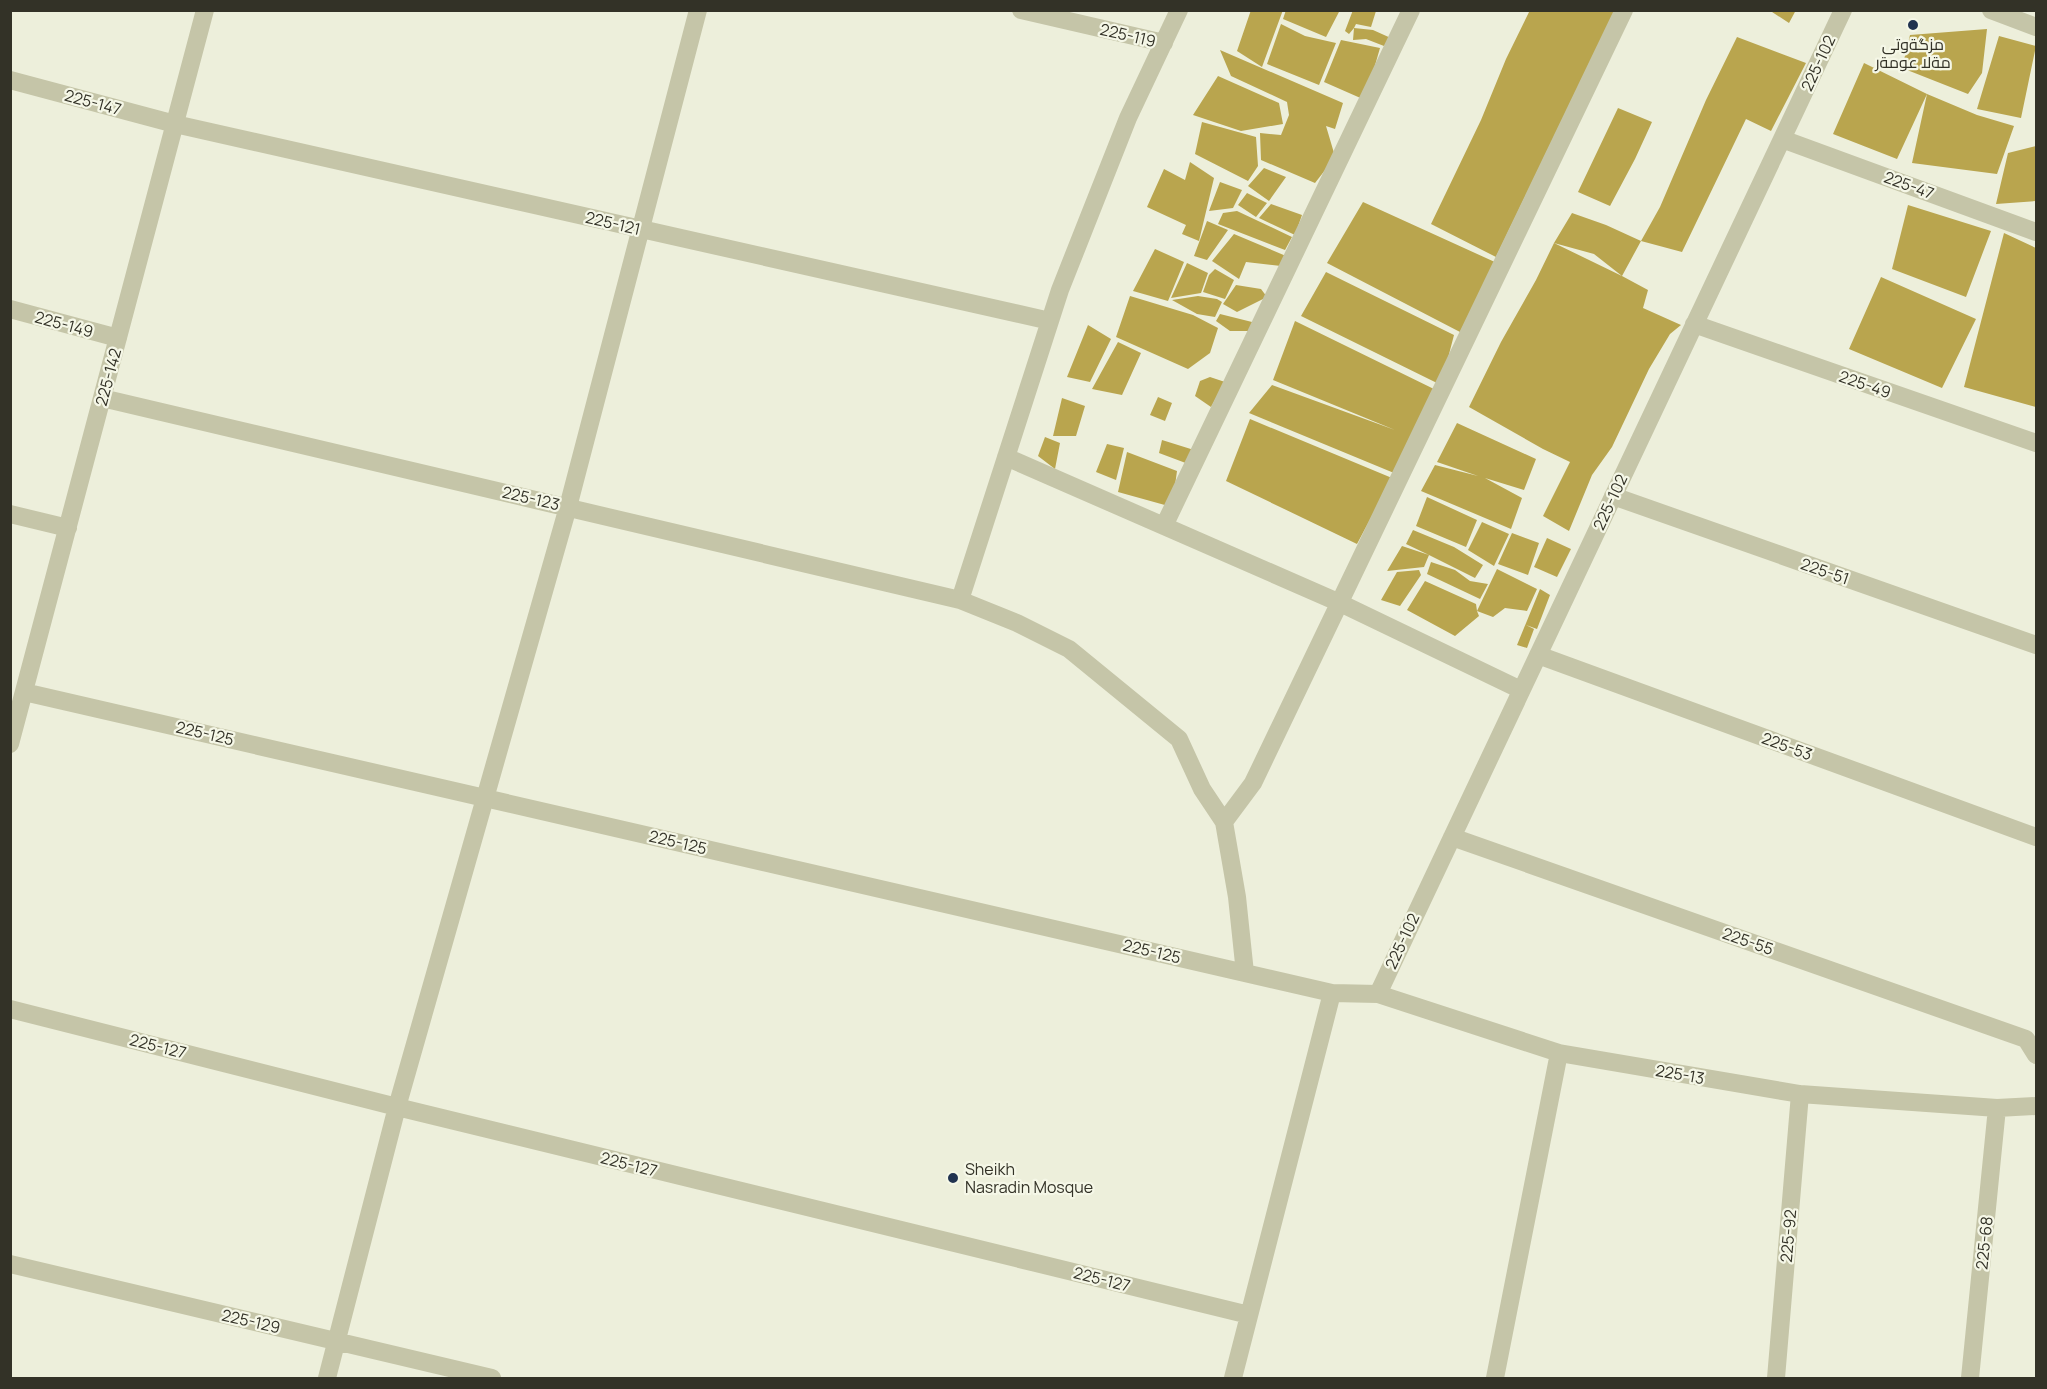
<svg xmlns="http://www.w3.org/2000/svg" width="2047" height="1389" viewBox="0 0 2047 1389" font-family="Manrope,Cairo,sans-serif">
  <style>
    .building { fill: #b9a54e }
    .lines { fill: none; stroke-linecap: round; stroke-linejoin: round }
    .street { stroke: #c5c5a8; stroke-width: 18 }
    .poi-dot { fill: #213350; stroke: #f5f7e7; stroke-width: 2 }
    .labels { text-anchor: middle; stroke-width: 4.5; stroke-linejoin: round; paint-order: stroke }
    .street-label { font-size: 16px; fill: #333227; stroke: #f5f7e7 }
    .poi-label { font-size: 16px; fill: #333227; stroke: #f5f7e7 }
  </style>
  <rect width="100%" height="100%" fill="#edefdb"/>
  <path class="building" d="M1251,10h32l-21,57 -25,-16z
    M1286,10h54l-14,27 -43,-18z
    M1353,10l23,1 -5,16 -15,-3 -2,4 19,2 20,9 -9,7 -18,-7 -13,1 1,-12 -5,6 -4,-3z
    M1530,10h85l-119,247 -65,-33 50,-104 25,-61z
    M1769,10h27l-7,13z
    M1281,24l24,12 31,7 -17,42 -52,-21z
    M1987,29l-5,44 -14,21 -66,-26 8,-33z
    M1999,36l37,10 -15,72 -44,-9z
    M1737,37l69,26 -35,68 -25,-12 -64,133 -41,-11 -19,35 26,14 -5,18 38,17 -11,9 -21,35 -37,78 -20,28 -23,56 -26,-15 27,-54 -27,-13 -74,-42 32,-65 35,-62 18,-37 68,33 -28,-22 -40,-11 18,-30 34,12 35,16 19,-34 46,-107z
    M1341,40l39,8 -15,52 -41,-18z
    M1220,50l123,53 -8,26 -9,-3 8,27 -5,12 -14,18 -54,-23 -1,-27 21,2 8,-20 -2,-13 -56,-26z
    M1864,63l63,31 50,21 37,11 -17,48 -85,-11 15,-69 -30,65 -64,-25z
    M1218,76l61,27 4,21 -42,7 -48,-16z
    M1618,108l34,14 -17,37 -25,47 -32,-14z
    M1202,122l54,15 2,29 -10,15 -53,-27z
    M2036,146v55l-40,3 12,-51z
    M1190,162l24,16 -15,63 -17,-7 4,-9 -39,-18 17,-38 21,11z
    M1264,168l22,9 -17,24 -21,-15z
    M1220,182l22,8 -9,18 -24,3z
    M1247,193l20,10 -11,14 -18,-12z
    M1363,202l134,61 -37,69 -133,-69z
    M1271,204l31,11 -7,20 -36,-17z
    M1908,205l83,26 -25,66 -74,-28z
    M1237,211l55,26 -7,13 -67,-26 5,-11z
    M1207,221l21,9 -21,30 -13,-4z
    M2004,233l32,15v159l-72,-20z
    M1234,234l52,22 -5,10 -35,-4 -7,17 -27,-18z
    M1155,249l29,13 -16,39 -35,-10z
    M1187,263l21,10 -7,20 -30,5z
    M1215,269l19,11 -9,19 -22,-7 6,-17z
    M1326,272l128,63 -13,50 -140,-69z
    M1881,277l95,42 -34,69 -93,-39z
    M1236,285l25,4 6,8 -30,15 -14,-8z
    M1130,296l63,19 25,13 -8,25 -22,16 -72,-32z
    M1198,296l19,3 5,3 -7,15 -18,-3 -25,-14z
    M1220,314l32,8 2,9h-24l-14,-10z
    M1295,321l143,70 -44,82 -145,-60 23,-28 123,45 -122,-50z
    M1088,325l23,14 -21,43 -23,-5z
    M1118,342l23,11 -19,42 -30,-6z
    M1210,377l15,5 -14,25 -16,-11 5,-15z
    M1158,397l14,6 -7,18 -15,-6z
    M1062,398l23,8 -9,30h-23z
    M1250,419l142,59 -35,66 -131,-63z
    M1457,423l79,36 -12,31 -39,-12 37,20 -11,31 -90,-38 14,-26 43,11 -41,-14z
    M1045,437l15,6 -5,26 -17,-13z
    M1162,440l32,10 -3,15 -32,-12z
    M1107,444l17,4 -8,32 -20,-8z
    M1127,452l50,19 -5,36 -54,-15z
    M1427,497l50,23 -11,27 -50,-21z
    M1482,522l27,12 -15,32 -26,-16z
    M1413,530l41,17 29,18 -8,13 -46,-23 -5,12 -37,4 15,-25 27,9 -23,-11z
    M1512,533l27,10 -11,32 -30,-11z
    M1547,538l24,11 -14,28 -23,-10z
    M1431,562l24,8 15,11 18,3 -8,15 -53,-25z
    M1497,569l40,20 -10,22 -22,-3 -12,9 -16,-6 2,5 -24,20 -48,-26 18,-29 51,23 1,7z
    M1419,570l2,5 -21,31 -19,-6 16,-28z
    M1540,589l10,6 -13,34 -11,-4 8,4 -7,19 -10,-3z"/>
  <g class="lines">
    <path class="street" d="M1021,10l143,33
      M1991,10l45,17
      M10,80l165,44 875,197
      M1782,139l254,93
      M10,309l108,29
      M1694,324l342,119
      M102,398l858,202 57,23 52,26 110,90 23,50 22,33 13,75 8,76
      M1006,457l334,146 181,87
      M1613,496l423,149
      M10,514l58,14
      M1164,526l247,-516
      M960,600l100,-310 68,-172 51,-108
      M1538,655l498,182
      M24,692l1308,301 46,1 181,59 241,41 197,14 39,-2
      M10,744l195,-734
      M1224,822l29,-39 371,-773
      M1452,837l574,202 10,16
      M1378,994l465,-984
      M10,1009l387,98 852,208
      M10,1264l482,114
      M327,1378l70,-271 171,-600 130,-497
      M1233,1378l99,-385
      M1495,1378l64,-325
      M1776,1378l24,-284
      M1970,1378l27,-270"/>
  </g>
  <g class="poi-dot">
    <circle cx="1913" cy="25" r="6"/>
    <circle cx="953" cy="1178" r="6"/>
  </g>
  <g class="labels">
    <g class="street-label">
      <text transform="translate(1128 35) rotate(13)" y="6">225-119</text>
      <text transform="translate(1818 63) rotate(-65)" y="6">225-102</text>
      <text transform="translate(93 102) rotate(15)" y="6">225-147</text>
      <text transform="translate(1909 185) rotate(20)" y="6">225-47</text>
      <text transform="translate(613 223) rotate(13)" y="6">225-121</text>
      <text transform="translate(64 324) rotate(15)" y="6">225-149</text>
      <text transform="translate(108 377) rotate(-75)" y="6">225-142</text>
      <text transform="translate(1865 384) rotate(19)" y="6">225-49</text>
      <text transform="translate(531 498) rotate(13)" y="6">225-123</text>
      <text transform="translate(1610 502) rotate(-65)" y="6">225-102</text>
      <text transform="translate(1825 571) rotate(19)" y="6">225-51</text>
      <text transform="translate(205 733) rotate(13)" y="6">225-125</text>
      <text transform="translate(1787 746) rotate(20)" y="6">225-53</text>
      <text transform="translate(678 842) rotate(13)" y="6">225-125</text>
      <text transform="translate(1402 941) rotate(-65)" y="6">225-102</text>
      <text transform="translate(1748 941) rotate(19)" y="6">225-55</text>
      <text transform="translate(1152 951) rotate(13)" y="6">225-125</text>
      <text transform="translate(158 1046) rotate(14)" y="6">225-127</text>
      <text transform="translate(1680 1074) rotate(10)" y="6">225-13</text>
      <text transform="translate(629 1164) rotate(14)" y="6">225-127</text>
      <text transform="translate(1788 1236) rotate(-85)" y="6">225-92</text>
      <text transform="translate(1984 1243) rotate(-84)" y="6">225-68</text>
      <text transform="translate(1102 1279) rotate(14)" y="6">225-127</text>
      <text transform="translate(251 1321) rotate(13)" y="6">225-129</text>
    </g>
    <g class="poi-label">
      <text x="1913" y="50">مزگةوتی<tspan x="1913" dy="18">مةلا عومةر</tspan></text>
      <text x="965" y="1175" text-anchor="start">Sheikh<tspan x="965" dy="18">Nasradin Mosque</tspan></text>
    </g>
  </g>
  <rect width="2047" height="1389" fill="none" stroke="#333227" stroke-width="24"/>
</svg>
